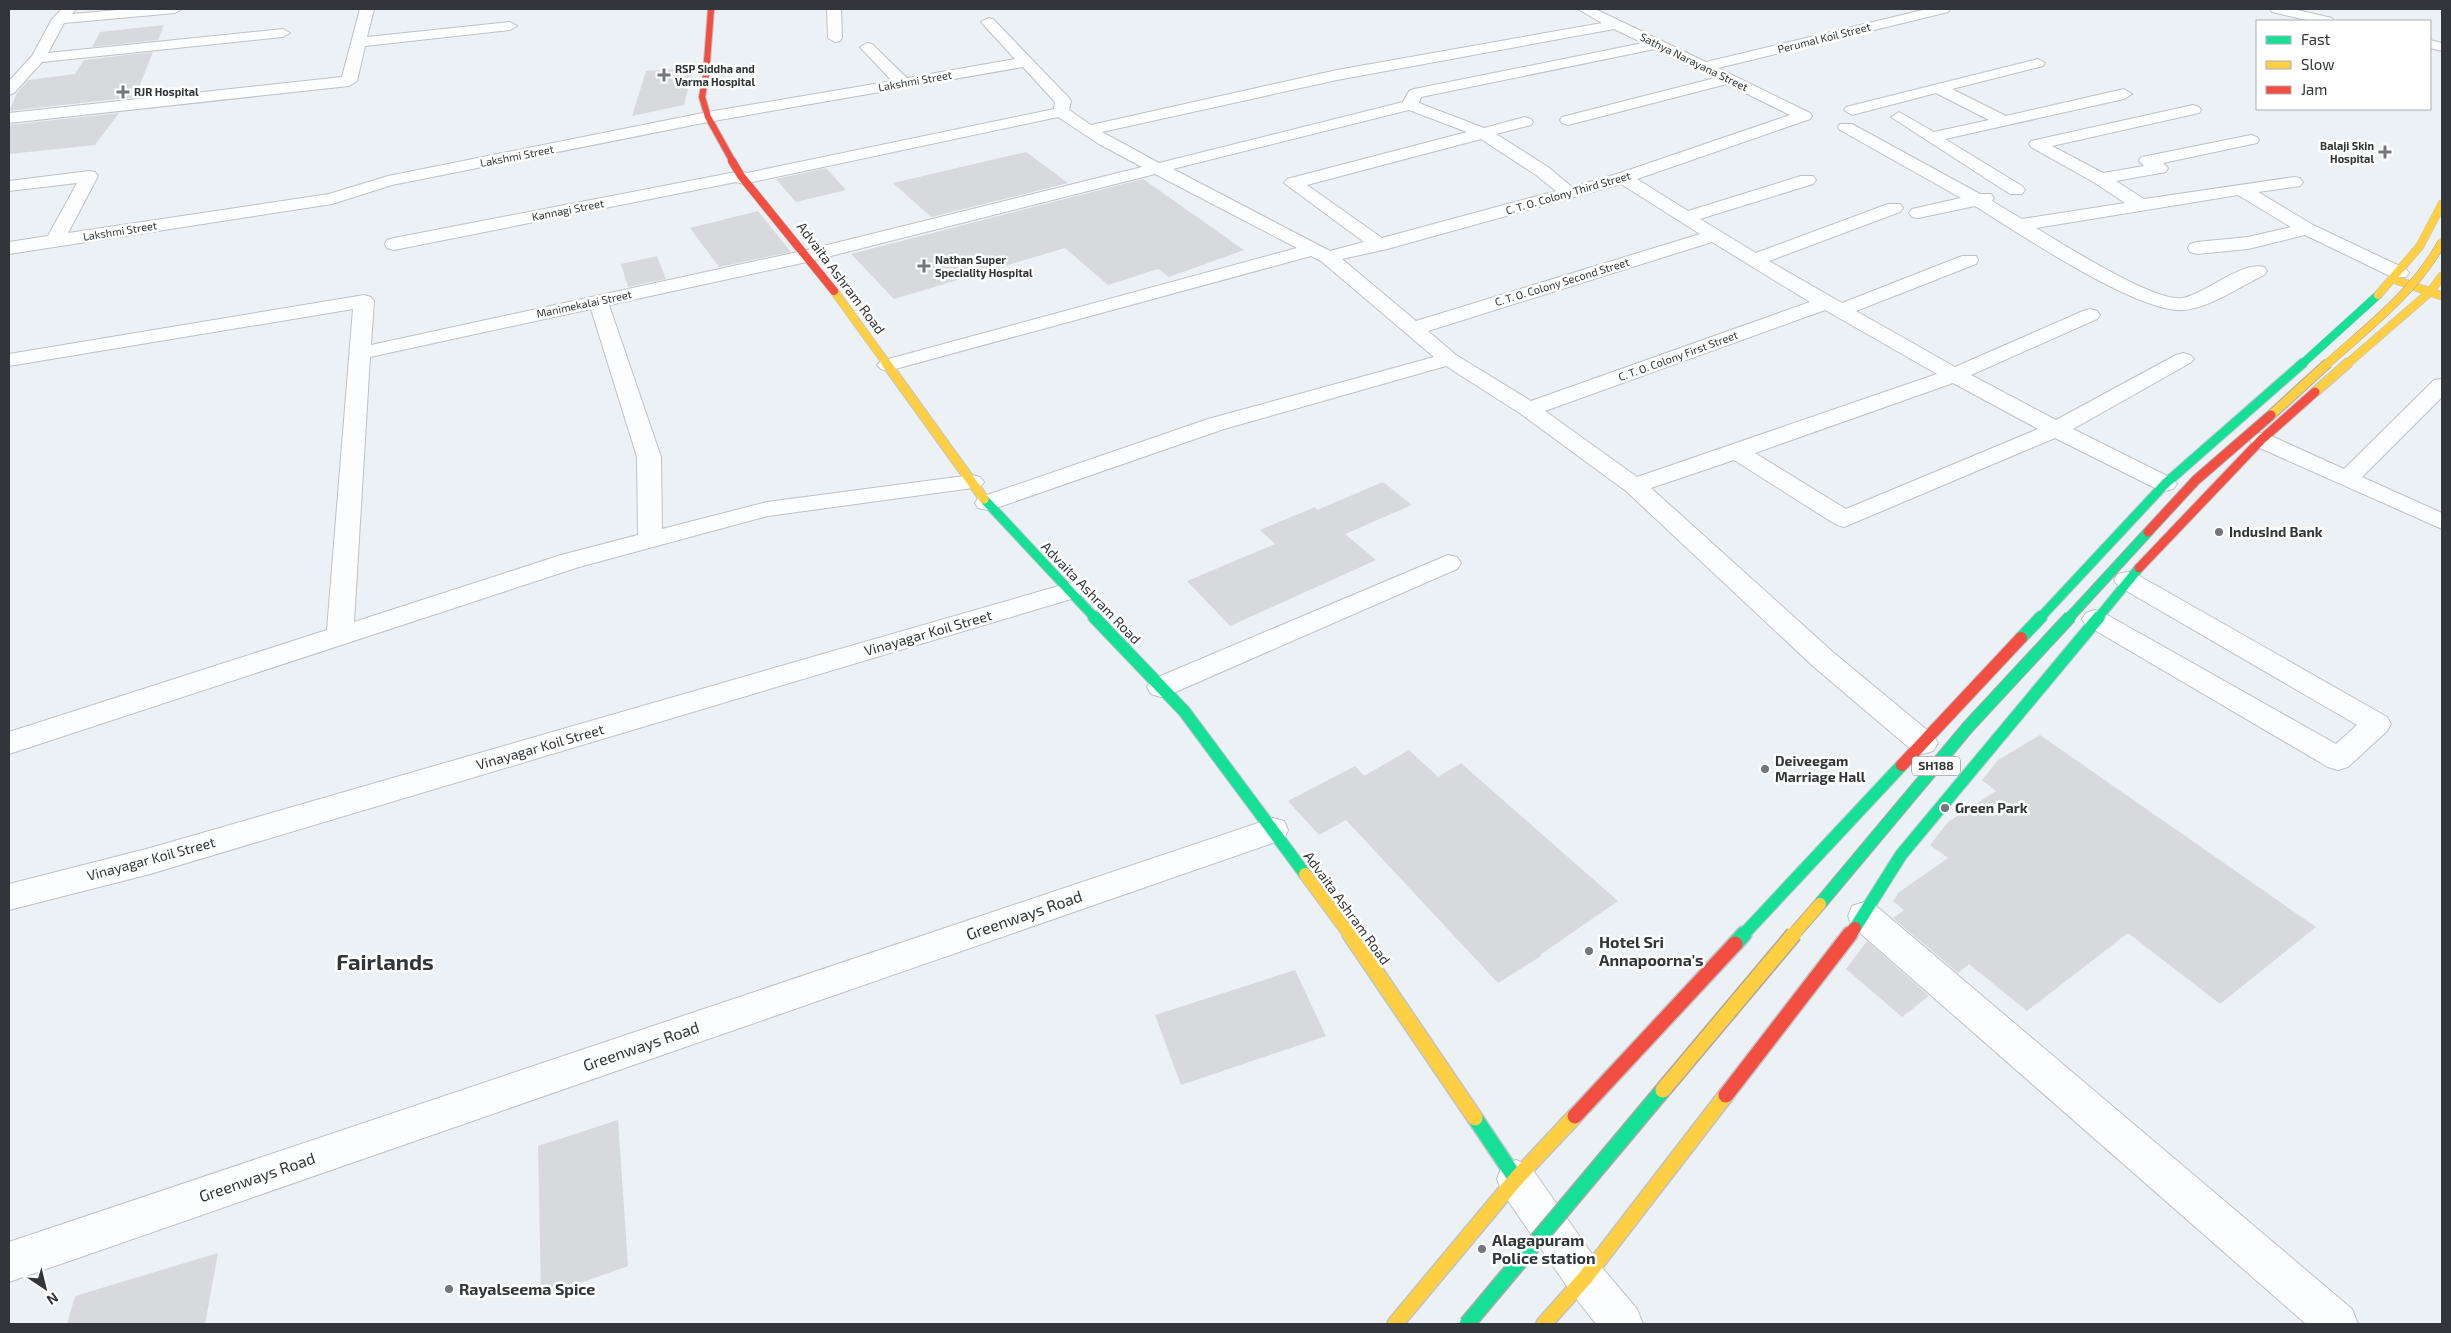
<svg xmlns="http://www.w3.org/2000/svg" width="2451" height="1333" viewBox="0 0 2451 1333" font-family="'Exo 2',sans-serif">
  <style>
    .building { fill: #d7d9dd }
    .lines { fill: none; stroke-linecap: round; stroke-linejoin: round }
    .street-casing { stroke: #bec2c6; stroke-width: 2 }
    .fast-far3-casing { stroke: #bec2c6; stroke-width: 9 }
    .fast-far2-casing { stroke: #bec2c6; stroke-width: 11 }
    .fast-far1-casing { stroke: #bec2c6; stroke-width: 14 }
    .fast-casing { stroke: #bec2c6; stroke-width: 18 }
    .slow-far3-casing { stroke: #bec2c6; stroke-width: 9 }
    .slow-far2-casing { stroke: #bec2c6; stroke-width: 11 }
    .slow-far1-casing { stroke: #bec2c6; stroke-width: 14 }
    .slow-casing { stroke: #bec2c6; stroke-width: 18 }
    .jam-far4-casing { stroke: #bec2c6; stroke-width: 8 }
    .jam-far3-casing { stroke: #bec2c6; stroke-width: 9 }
    .jam-far2-casing { stroke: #bec2c6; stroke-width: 11 }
    .jam-far1-casing { stroke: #bec2c6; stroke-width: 14 }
    .jam-casing { stroke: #bec2c6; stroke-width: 18 }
    .street { fill: #fcfdfe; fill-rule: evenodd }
    .fast-far3 { stroke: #16e098; stroke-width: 8 }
    .fast-far2 { stroke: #16e098; stroke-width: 9 }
    .fast-far1 { stroke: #16e098; stroke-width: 12 }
    .fast { stroke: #16e098; stroke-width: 15 }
    .slow-far3 { stroke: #ffcf43; stroke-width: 8 }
    .slow-far2 { stroke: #ffcf43; stroke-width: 9 }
    .slow-far1 { stroke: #ffcf43; stroke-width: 12 }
    .slow { stroke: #ffcf43; stroke-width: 15 }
    .jam-far4 { stroke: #f24e42; stroke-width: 6 }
    .jam-far3 { stroke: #f24e42; stroke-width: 8 }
    .jam-far2 { stroke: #f24e42; stroke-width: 9 }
    .jam-far1 { stroke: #f24e42; stroke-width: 12 }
    .jam { stroke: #f24e42; stroke-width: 15 }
    .fast-bridge-far2-casing { stroke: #ada5a6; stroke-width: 11; stroke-linecap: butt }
    .fast-bridge-far1-casing { stroke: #ada5a6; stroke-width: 14; stroke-linecap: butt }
    .fast-bridge-casing { stroke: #ada5a6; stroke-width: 18; stroke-linecap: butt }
    .slow-bridge-far3-casing { stroke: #ada5a6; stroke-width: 9; stroke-linecap: butt }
    .slow-bridge-far2-casing { stroke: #ada5a6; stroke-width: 11; stroke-linecap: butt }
    .slow-bridge-far1-casing { stroke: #ada5a6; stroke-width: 14; stroke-linecap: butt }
    .slow-bridge-casing { stroke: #ada5a6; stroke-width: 18; stroke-linecap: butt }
    .jam-bridge-casing { stroke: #ada5a6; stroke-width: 11; stroke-linecap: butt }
    .fast-bridge-far2 { stroke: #16e098; stroke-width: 9 }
    .fast-bridge-far1 { stroke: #16e098; stroke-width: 12 }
    .fast-bridge { stroke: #16e098; stroke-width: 15 }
    .slow-bridge-far3 { stroke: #ffcf43; stroke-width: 8 }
    .slow-bridge-far2 { stroke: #ffcf43; stroke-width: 9 }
    .slow-bridge-far1 { stroke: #ffcf43; stroke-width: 12 }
    .slow-bridge { stroke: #ffcf43; stroke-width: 15 }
    .jam-bridge { stroke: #f24e42; stroke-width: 9 }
    .poi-dot { fill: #73777b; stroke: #fefefe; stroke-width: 2 }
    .labels { text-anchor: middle; stroke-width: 5; stroke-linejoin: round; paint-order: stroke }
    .far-street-label { font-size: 11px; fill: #323539; stroke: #fefefe }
    .far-poi-label { font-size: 11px; font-weight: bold; fill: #323539; stroke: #fefefe; text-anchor: start }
    .shield { fill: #fefefe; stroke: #6f7174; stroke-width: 1 }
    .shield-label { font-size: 12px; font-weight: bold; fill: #323539 }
    .street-label { font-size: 14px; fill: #323539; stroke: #fefefe }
    .poi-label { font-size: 14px; font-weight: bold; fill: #323539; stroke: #fefefe; text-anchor: start }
    .near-street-label { font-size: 16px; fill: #323539; stroke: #fefefe }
    .near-poi-label { font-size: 16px; font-weight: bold; fill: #323539; stroke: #fefefe; text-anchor: start }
    .near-district-label { font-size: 22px; font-weight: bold; fill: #323539; stroke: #fefefe }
  </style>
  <rect width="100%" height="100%" fill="#ecf1f6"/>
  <path class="building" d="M164,25l-6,15 -66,7 8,-15z
    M153,52l-18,45 -126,14 8,-18 11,-13 47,-6 9,-14z
    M693,68l-9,37 -52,11 14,-45z
    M119,113l-24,32 -86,9v-29z
    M1026,152l42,31 -137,34 -38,-34z
    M826,168l20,22 -50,12 -20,-23z
    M1143,179l101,71 -75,27 -11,-8 -50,16 -43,-37 -171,51 -43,-45z
    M758,211l33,41 -72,15 -29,-39z
    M657,256l9,23 -38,8 -7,-23z
    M1383,482l29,23 -67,29 31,26 -146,66 -43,-45 88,-37 -15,-14 55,-23 2,3z
    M2040,735l276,192 -96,77 -92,-71 -101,78 -58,-47 -11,9 -65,-55 11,-8 -11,-9 5,-8 50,-35 -18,-13 18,-23 48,-31 -14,-11 16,-20z
    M1409,750l29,27 23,-14 157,138 -78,54 1,1 -43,27 -152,-163 -27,15 -31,-34 67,-35 9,10z
    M1867,941l62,55 -27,21 -56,-48z
    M1295,970l31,66 -145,49 -26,-70z
    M618,1120l10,146 -87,31 -3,-151z
    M218,1253l-13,71h-138l8,-28z"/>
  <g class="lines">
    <g class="street-casing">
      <path id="street" d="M62,9h14l-4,5 58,-5h52l-7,4 -111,10 -16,30 235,-24 7,4 -7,4 -241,25 -28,31 -5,2v-14l23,-25 20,-37z
        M360,9h14l-7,28 143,-15 7,4 -7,4 -145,16 -8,35 -8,5 -340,37v-10l333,-36z
        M827,9h14l1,29 -2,3 -5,1 -7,-4z
        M1578,9h17l111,53 221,-53h23l-2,3 -230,56 92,45 2,3 -2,3 -173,60 51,32 113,-35h12l3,4 -3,4 -113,35 56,34 132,-49h12l3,4 -3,4 -131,49 73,42 120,-47h14l2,4 -2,4 -120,47 99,56 128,-56 7,-2 7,2 3,4 -3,4 -126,56 85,45 120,-65 7,-2 7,2 4,4 -4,4 -117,66 100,50 4,5 -4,5 -8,2 -8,-2 -102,-51 -211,89 -9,-3 -101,-64 -83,28 183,165 99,82 5,8 -5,8 -10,3 -10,-3 -99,-84 -188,-176 -105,-77 -75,-48 -222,63 -228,79 -9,2 -9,-2 -3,-5 3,-5 230,-79 226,-62 -113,-96 -10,-5 -416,113 -7,2 -7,-2 -4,-4 4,-4 416,-113 -142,-74 -348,88 -198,43 52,152 1,72 105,-27 205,-27 8,2 4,5 -4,5 -212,29 -189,51 -570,187v-22l318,-102 26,-321 -344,57v-12l355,-59 7,2 3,4 -3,44 436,-95 335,-83 -43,-23 -41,-27 -315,67 -7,-2 -342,68 -7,-2 -2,-4 2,-4 7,-2 347,-67 6,2 307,-64 1,-7 -32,-35 -315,55 -316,63 -60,19 -323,50v-12l39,-6 29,-53 -68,8v-10l80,-10 6,1 3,4 -30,57 261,-39 59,-18 320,-64 184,-31 -32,-34 7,-4 5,1 35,34 108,-19 -34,-37 7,-4 5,1 76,79 2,3 -2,9 22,15 246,-55 265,-47zM1614,29l29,14 -229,46 -5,2 -6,11 -244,61 -57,-31 235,-52zM1655,49l60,29 -153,39 -2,3 2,3 6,2 159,-41 63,31 -173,59 -45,13 -24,-20 -52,-33 35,-9 2,-3 -2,-3 -6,-2 -41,11 -65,-25 2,-6zM1409,110l58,22 -180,47 -3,4 80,59 -34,9 -157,-82zM1481,139l55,36 20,16 -174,47 -75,-53zM1621,184l79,50 -284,87 -74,-62 45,-10zM1712,242l98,60 -279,99 -75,-46 -28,-24zM591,309l46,148 1,78 -77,20 -207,67 16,-265zM1825,310l112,64 -300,103 -92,-66zM1953,383l85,46 -192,80 -91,-56z
        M2270,9h23l39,9 2,3h-23l-39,-9z
        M2430,40l12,3v8l-12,-3z
        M2038,59l7,4 -2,3 -91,23 54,27 118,-27 8,5 -8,5 -179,40 77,47 3,4 -3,4h-12l-119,-77 8,-5 35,20 55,-12 -53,-27 -84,22 -8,-5 2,-3z
        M2193,105l6,2 2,3 -2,3 -147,33 51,27 41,-7 -5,-5 2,-4 6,-1 104,-21 6,2 2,3 -2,3 -94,20 5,5 -2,4 -50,9 28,18 150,-22 6,1 3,4 -3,4 -42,6 55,33 93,44 3,4 -3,4h-14l-87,-42 -57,14 -51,5 -7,-2 -2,-4 2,-4 7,-2 51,-5 43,-10 -53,-32 -202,33c27,16 119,75 147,70 24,-5 58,-37 81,-31l3,4 -3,4c-23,11 -55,33 -80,35 -46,4 -167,-78 -209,-104l-57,12 -6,-1 -3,-4 3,-4 49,-11 -121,-68 -2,-3 2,-3h12l128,70h11l3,4 -2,3 30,18 103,-16 -30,-20 -64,-36 -2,-3 2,-3z
        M2442,379v18l-80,80 80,36v16l-189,-84 -3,-5 3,-5 8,-2 8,2 75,34 90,-89z
        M1448,555l9,2 4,6 -4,6 -286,125 -10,3 -10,-3 -4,-7 4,-7z
        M2127,572l9,2 251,143 4,7 -4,7 -39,36 -10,3 -10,-3 -242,-142 -4,-6 4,-6 9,-3 9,3 232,131 21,-19 -239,-139 -4,-6 4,-6z
        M1069,583l9,2 4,6 -4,6 -928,277 -141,36v-26l141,-36z
        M1273,818l11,3 4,9 -4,9 -1275,443v-40z
        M1864,902l12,4 476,403 6,15h-52l-454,-398 -4,-10 4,-10z
        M1516,1160l14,6 69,98 38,45 6,15h-47l-25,-32 -69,-100 -5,-13 5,-13z"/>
    </g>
    <g class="fast-far3-casing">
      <path id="fast-far3" d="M2302,364l76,-69"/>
    </g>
    <g class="fast-far2-casing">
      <path id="fast-far2" d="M984,499l111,119
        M2040,618l125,-134 138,-121
        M2098,618l41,-50"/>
    </g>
    <g class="fast-far1-casing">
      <path id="fast-far1" d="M1094,617l90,94 121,163
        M2021,638l20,-21
        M1855,928l46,-73 198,-238
        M1743,935l159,-170"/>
    </g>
    <g class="fast-casing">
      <path id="fast" d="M1735,944l9,-10
        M1475,1118l41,61"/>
    </g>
    <g class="slow-far3-casing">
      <path id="slow-far3" d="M2393,279l49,17
        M834,291l53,73
        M2378,295l42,-49 22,-42
        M2347,364l83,-72 12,-16"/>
    </g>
    <g class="slow-far2-casing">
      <path id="slow-far2" d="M886,363l98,136
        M2315,392l33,-29"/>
    </g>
    <g class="slow-far1-casing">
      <path id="slow-far1" d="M1305,874l45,61"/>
    </g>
    <g class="slow-casing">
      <path id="slow" d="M1350,934l125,184
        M1395,1324l121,-145 59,-63
        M1544,1324l41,-46 141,-183"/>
    </g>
    <g class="jam-far4-casing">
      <path id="jam-far4" d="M711,9l-5,66 -4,22 6,20 25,45"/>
    </g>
    <g class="jam-far3-casing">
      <path id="jam-far3" d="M732,161l9,15 93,115"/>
    </g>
    <g class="jam-far2-casing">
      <path id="jam-far2" d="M2139,568l122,-128 54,-48"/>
    </g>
    <g class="jam-far1-casing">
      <path id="jam-far1" d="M1902,765l119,-127
        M1849,935l6,-7"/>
    </g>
    <g class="jam-casing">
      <path id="jam" d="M1726,1095l124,-161
        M1575,1116l160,-172"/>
    </g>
    <use href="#street" class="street"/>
    <use href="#fast-far3" class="fast-far3"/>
    <use href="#fast-far2" class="fast-far2"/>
    <use href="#fast-far1" class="fast-far1"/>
    <use href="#fast" class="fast"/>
    <use href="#slow-far3" class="slow-far3"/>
    <use href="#slow-far2" class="slow-far2"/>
    <use href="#slow-far1" class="slow-far1"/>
    <use href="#slow" class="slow"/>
    <use href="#jam-far4" class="jam-far4"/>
    <use href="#jam-far3" class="jam-far3"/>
    <use href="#jam-far2" class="jam-far2"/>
    <use href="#jam-far1" class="jam-far1"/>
    <use href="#jam" class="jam"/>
    <g class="fast-bridge-far2-casing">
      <path id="fast-bridge-far2" d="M2069,618l79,-86"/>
    </g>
    <g class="fast-bridge-far1-casing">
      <path id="fast-bridge-far1" d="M1820,904l148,-177 102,-110"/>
    </g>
    <g class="fast-bridge-casing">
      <path id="fast-bridge" d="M1467,1324l196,-234"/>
    </g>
    <g class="slow-bridge-far3-casing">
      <path id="slow-bridge-far3" d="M2327,364c41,-37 88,-72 115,-122"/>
    </g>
    <g class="slow-bridge-far2-casing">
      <path id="slow-bridge-far2" d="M2271,415l57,-52"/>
    </g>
    <g class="slow-bridge-far1-casing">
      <path id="slow-bridge-far1" d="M1793,935l27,-31"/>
    </g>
    <g class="slow-bridge-casing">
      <path id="slow-bridge" d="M1663,1090l131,-156"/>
    </g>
    <g class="jam-bridge-casing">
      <path id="jam-bridge" d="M2148,532l48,-52 75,-65"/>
    </g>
    <use href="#fast-bridge-far2" class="fast-bridge-far2"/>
    <use href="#fast-bridge-far1" class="fast-bridge-far1"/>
    <use href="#fast-bridge" class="fast-bridge"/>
    <use href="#slow-bridge-far3" class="slow-bridge-far3"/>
    <use href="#slow-bridge-far2" class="slow-bridge-far2"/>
    <use href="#slow-bridge-far1" class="slow-bridge-far1"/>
    <use href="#slow-bridge" class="slow-bridge"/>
    <use href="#jam-bridge" class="jam-bridge"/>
  </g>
  <g class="poi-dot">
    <path d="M661.5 67.5h5v5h5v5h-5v5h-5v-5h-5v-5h5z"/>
    <path d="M120.5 84.5h5v5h5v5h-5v5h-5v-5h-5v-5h5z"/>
    <path d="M2382.5 144.5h5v5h5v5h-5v5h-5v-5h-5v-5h5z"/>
    <path d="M921.5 258.5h5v5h5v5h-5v5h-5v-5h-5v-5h5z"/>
    <circle cx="2219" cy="532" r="5"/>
    <circle cx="1765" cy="769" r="5"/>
    <circle cx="1945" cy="808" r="5"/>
    <circle cx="1589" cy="951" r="5"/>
    <circle cx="1482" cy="1249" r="5"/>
    <circle cx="449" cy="1289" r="5"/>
  </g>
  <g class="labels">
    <g class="far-street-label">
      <text transform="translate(1824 38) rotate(-14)" y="4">Perumal Koil Street</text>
      <text transform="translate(1694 62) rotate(26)" y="4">Sathya Narayana Street</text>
      <text transform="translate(915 81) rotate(-10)" y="4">Lakshmi Street</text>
      <text transform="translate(517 156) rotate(-11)" y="4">Lakshmi Street</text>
      <text transform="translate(1568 193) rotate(-16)" y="4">C. T. O. Colony Third Street</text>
      <text transform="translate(568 210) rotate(-11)" y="4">Kannagi Street</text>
      <text transform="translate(120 231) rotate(-9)" y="4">Lakshmi Street</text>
      <text transform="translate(1562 282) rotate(-17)" y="4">C. T. O. Colony Second Street</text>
      <text transform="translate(584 304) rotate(-12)" y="4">Manimekalai Street</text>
      <text transform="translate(1678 356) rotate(-20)" y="4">C. T. O. Colony First Street</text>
    </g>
    <g class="far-poi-label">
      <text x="675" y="73">RSP Siddha and<tspan x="675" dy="13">Varma Hospital</tspan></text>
      <text x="134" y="96">RJR Hospital</text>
      <text x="2374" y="150" text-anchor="end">Balaji Skin<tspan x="2374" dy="13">Hospital</tspan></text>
      <text x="935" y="264">Nathan Super<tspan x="935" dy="13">Speciality Hospital</tspan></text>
    </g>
    <rect class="shield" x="1912" y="756.5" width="48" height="19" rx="4"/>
    <g class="shield-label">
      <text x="1936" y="770">SH188</text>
    </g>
    <g class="street-label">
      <text transform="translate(841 278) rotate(53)" y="5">Advaita Ashram Road</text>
      <text transform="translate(1091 593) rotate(46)" y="5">Advaita Ashram Road</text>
      <text transform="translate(928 633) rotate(-16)" y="5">Vinayagar Koil Street</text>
      <text transform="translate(540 747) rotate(-16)" y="5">Vinayagar Koil Street</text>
      <text transform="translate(151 859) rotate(-15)" y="5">Vinayagar Koil Street</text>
      <text transform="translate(1347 908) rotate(54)" y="5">Advaita Ashram Road</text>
    </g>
    <g class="poi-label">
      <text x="2229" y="537">IndusInd Bank</text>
      <text x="1775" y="766">Deiveegam<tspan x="1775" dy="16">Marriage Hall</tspan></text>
      <text x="1955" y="813">Green Park</text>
    </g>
    <g class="near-street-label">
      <text transform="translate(1024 915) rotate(-19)" y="6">Greenways Road</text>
      <text transform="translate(641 1046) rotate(-19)" y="6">Greenways Road</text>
      <text transform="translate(257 1177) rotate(-19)" y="6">Greenways Road</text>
    </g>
    <g class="near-poi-label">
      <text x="1599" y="948">Hotel Sri<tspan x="1599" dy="18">Annapoorna's</tspan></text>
      <text x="1492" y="1246">Alagapuram<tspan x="1492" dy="18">Police station</tspan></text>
      <text x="459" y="1295">Rayalseema Spice</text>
    </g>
    <g class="near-district-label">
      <text x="385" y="970">Fairlands</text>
    </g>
  </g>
  <rect width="2451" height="1333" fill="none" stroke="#323539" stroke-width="20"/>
  <rect x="2256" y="20" width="175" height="90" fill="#fefefe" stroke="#acaeaf"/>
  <rect x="2266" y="36" width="25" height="8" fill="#16e098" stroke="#acaeaf"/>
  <text x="2301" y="45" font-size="15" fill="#323539">Fast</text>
  <rect x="2266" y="61" width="25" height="8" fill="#ffcf43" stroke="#acaeaf"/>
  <text x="2301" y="70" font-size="15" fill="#323539">Slow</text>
  <rect x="2266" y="86" width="25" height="8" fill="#f24e42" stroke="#acaeaf"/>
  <text x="2301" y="95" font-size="15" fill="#323539">Jam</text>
  <g transform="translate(45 1288) rotate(145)" stroke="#fefefe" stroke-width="4" paint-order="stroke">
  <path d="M0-4L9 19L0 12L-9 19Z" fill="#323539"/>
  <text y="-8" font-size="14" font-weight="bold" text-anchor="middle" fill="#323539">N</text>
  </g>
</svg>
